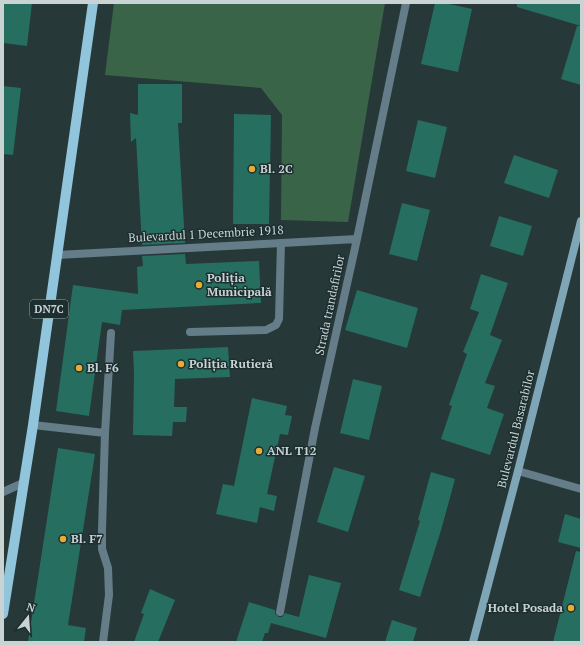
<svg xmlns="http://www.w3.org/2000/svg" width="584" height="645" viewBox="0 0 584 645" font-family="'PT Serif',serif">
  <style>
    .green { fill: #3a6448 }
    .building { fill: #266e60 }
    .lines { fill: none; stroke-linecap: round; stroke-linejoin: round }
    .service { stroke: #647d88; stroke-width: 8 }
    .minor { stroke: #647d88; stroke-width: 8 }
    .secondary { stroke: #7ea6b7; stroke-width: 8 }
    .primary { stroke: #91c5dc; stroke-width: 10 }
    .poi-dot { fill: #e7ac36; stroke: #1d2e2f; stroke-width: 1.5 }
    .labels { text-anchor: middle; stroke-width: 3; stroke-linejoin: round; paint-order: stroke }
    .shield { fill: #1d2e2f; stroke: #95a2a2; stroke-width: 1 }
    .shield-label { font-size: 11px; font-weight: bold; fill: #c9d3d4 }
    .poi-label { font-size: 12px; font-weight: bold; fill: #c9d3d4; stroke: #1d2e2f; text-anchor: start }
    .street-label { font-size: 12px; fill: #c9d3d4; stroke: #1d2e2f }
  </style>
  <rect width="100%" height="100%" fill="#273839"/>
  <path class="green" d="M114,3h271l-37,219 -67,-2 1,-105 -21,-27 -156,-13z"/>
  <path class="building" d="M3,3h29l-5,43 -24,-3z
    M435,3h10l27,6 -14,63 -37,-8z
    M517,3h64v82l-20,-6 16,-53h4l-64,-19z
    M138,84h44v39h-4l7,120 -43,2 -6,-107 -5,4 -1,-29 8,2z
    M3,86l18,2 -8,67 -10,-1z
    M234,114l37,1 -2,109h-36z
    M418,120l29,7 -12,51 -29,-7z
    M514,155l44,15 -9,28 -45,-15z
    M402,203l28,7 -13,51 -28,-7z
    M499,216l33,10 -9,30 -33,-10z
    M185,254l1,10 73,-3 2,42 -139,7 -2,15 -18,-3 -13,94 -33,-5 17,-126 65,9 -1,-27 6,-1 -1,-10z
    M481,274l27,9 -18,52 12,5 -17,43 10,3 -8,22 17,6 -14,41 -49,-16 11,-33 -3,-1 18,-51 -4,-2 16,-40 -9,-3z
    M357,290l61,18 -11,40 -62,-18z
    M228,347l2,30 -55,2 -1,28h13l-1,15h-13l-1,14 -39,-1 1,-61 -1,-23z
    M353,379l29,7 -13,54 -29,-7z
    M252,398l35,8 -2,9 7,1 -4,19 -8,-1 -13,60 10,2 -3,15 -14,-4 -3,16 -41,-9 7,-30 11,2z
    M58,448l37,6 -27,171 18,3 -2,14h-56z
    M334,467l31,9 -17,56 -31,-10z
    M431,472l24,7 -13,48 -22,70 -21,-7 21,-69 -2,-1z
    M565,514l16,5v29l-23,-6z
    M576,551l5,1v90h-28z
    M309,575l32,8 -15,55 -55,-15 -3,10h-3l-3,9h-26l13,-40 26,8v4l4,3h3l3,-4 14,4z
    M150,589l25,11 -17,42h-24l10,-28 -3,-1z
    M392,620l25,8 -4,14h-28z"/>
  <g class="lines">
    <path class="service" d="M190,332l76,-2 10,-5 3,-6 2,-76
      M3,492l20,-9"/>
    <path class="minor" d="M57,255l300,-16
      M33,425l72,8
      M518,471l63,18
      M280,612l35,-184 42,-189 49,-236
      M103,642l6,-47 -1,-27 -6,-19v-19l3,-97 6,-100"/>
    <path class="secondary" d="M473,642l45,-171 63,-250"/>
    <path class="primary" d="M3,614l30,-189 60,-422"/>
  </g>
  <g class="poi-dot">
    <circle cx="252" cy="169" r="4"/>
    <circle cx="199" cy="285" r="4"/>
    <circle cx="181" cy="364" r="4"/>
    <circle cx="79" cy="368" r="4"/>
    <circle cx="259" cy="451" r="4"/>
    <circle cx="63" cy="539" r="4"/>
    <circle cx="571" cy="608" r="4"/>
  </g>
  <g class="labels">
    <rect class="shield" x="30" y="300" width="38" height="18" rx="3"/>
    <g class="shield-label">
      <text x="49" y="313">DN7C</text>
    </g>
    <g class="poi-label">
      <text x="260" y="173">Bl. 2C</text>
      <text x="207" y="282">Poliția<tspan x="207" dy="14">Municipală</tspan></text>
      <text x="189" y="368">Poliția Rutieră</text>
      <text x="87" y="372">Bl. F6</text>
      <text x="267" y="455">ANL T12</text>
      <text x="71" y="543">Bl. F7</text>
      <text x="563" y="612" text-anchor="end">Hotel Posada</text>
    </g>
    <g class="street-label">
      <text transform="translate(206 234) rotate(-3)" y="4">Bulevardul 1 Decembrie 1918</text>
      <text transform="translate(330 305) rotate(-78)" y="4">Strada trandafirilor</text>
      <text transform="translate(516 429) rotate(-76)" y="4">Bulevardul Basarabilor</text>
    </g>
  </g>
  <rect width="584" height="645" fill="none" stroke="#c9d3d4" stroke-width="8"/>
  <g transform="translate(28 617) rotate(17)" stroke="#1d2e2f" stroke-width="3" paint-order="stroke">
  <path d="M0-3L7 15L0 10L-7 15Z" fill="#c9d3d4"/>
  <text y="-6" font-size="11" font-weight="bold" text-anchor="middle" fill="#c9d3d4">N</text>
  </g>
</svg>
